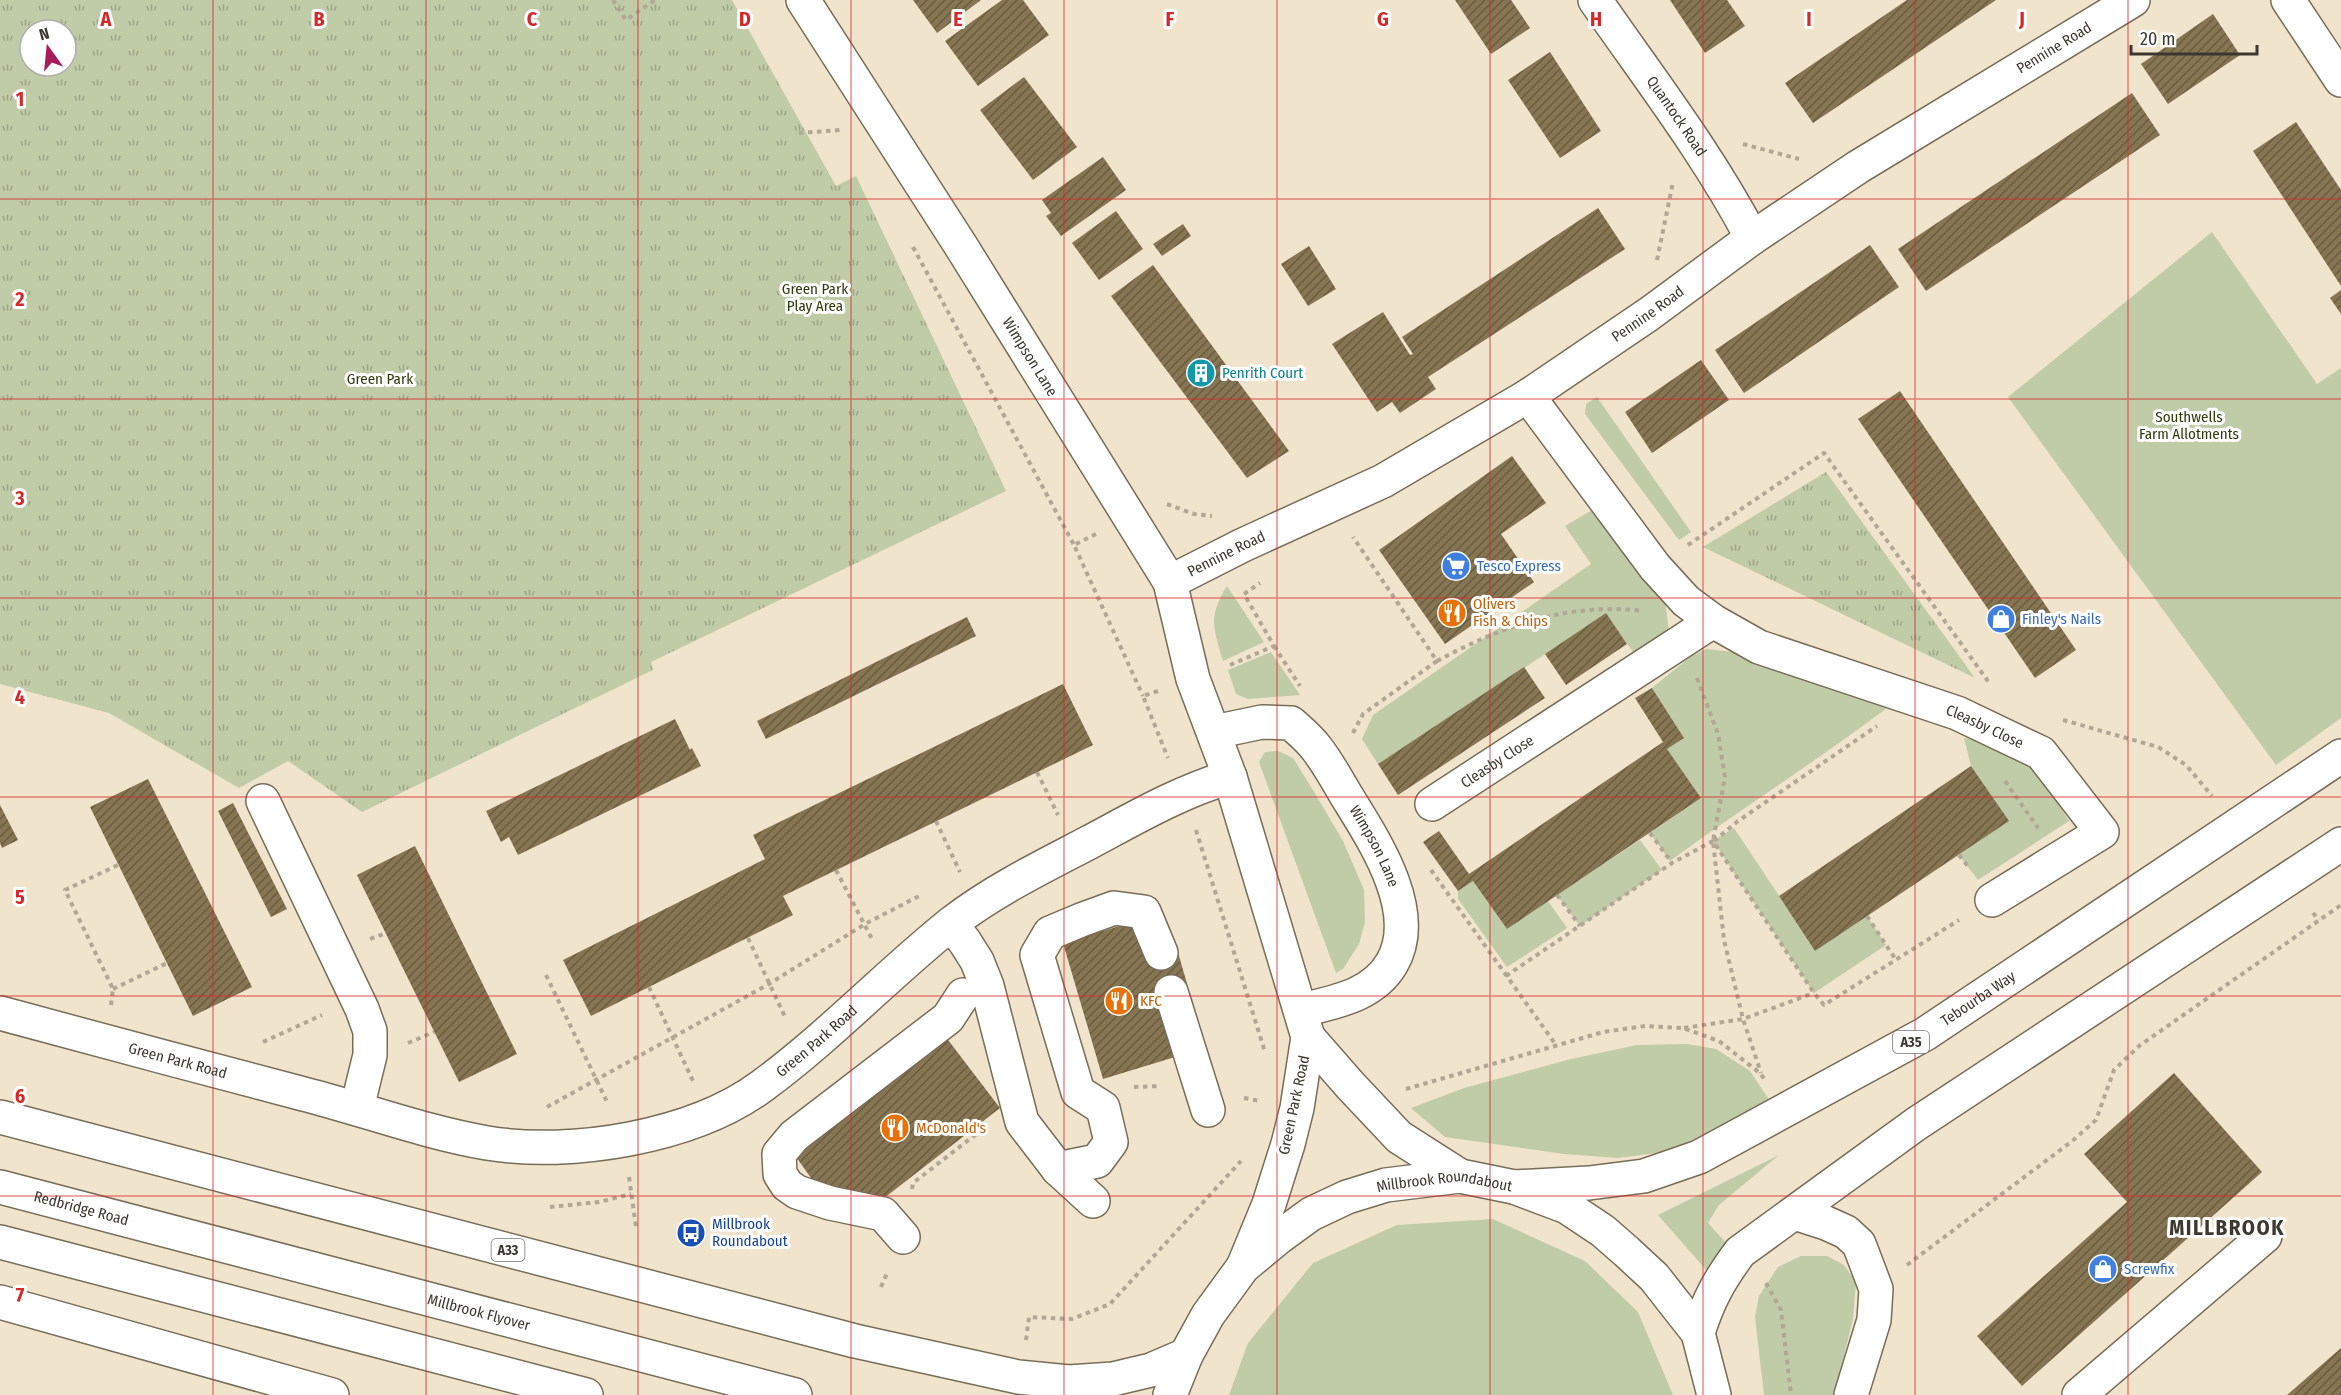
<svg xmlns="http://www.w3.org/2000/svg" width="2341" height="1395" viewBox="0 0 2341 1395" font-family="'Fira Sans Condensed',sans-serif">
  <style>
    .green { fill: #c0cba8 }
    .park { fill: url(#park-tufts); fill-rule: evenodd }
    .building { fill: url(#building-hatch) }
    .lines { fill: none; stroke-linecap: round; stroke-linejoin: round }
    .minor-casing { stroke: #786d58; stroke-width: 36 }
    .major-casing { stroke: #786d58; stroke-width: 36 }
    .highway-casing { stroke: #786d58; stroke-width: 36 }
    .path { stroke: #b1a794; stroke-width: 4; stroke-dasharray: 4.5 4.5; stroke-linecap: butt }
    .minor { stroke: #fff; stroke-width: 33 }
    .major { stroke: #fff; stroke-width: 33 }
    .highway { stroke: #fff; stroke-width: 33 }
    .grid { fill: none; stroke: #d62828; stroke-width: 1.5; stroke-opacity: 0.55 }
    .labels { text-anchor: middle; stroke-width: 6; stroke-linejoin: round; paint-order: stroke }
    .shield { fill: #fff; stroke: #77746d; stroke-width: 1.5 }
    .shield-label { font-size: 14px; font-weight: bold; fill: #3d382f }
    .street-label { font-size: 15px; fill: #3d382f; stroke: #fff }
    .park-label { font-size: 15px; fill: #303b0e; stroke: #fff }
    .culture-label { font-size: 15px; fill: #0d838f; stroke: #fff; text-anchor: start }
    .shop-label { font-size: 15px; fill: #366cbe; stroke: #fff; text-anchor: start }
    .food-label { font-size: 15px; fill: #c56008; stroke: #fff; text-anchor: start }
    .transit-label { font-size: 15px; fill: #164399; stroke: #fff; text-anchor: start }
    .district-label { font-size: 21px; font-weight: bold; letter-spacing: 1.5px; fill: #3d382f; stroke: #fff }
    .grid-label { font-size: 20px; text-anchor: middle; font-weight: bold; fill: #d62828; stroke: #fff; stroke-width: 6; stroke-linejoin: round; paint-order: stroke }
  </style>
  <defs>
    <pattern id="park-tufts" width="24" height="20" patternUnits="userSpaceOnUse" patternTransform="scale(1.5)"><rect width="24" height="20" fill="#c0cba8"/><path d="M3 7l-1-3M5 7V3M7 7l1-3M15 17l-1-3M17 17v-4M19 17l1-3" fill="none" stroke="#9da689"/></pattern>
    <pattern id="building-hatch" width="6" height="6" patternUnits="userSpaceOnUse" patternTransform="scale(1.5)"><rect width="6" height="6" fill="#867552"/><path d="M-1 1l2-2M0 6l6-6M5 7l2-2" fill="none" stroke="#695c41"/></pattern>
  </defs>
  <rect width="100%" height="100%" fill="#f1e4cc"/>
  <path class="green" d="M2212,232l105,152 24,-16v350l-65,47 -268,-368z
    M1597,397l94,135 -12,8 -94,-126 1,-10z
    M1594,509l71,91 4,32 -35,21 -28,-39 -228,150 -16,-25 11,-24 218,-151 -26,-38z
    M1227,586l37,56 -41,19c-10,-33 -15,-45 4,-75z
    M1706,649l27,3 155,55c-71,54 -146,101 -218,154l-20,-28 51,-35 -34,-49 17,-11 -32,-50 38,-31z
    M1271,652l29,43 -52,4 -12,-5 -8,-24z
    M1964,738l19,3 53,27 33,53 -91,59 -19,-25 49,-34 -37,-55z
    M1278,751l15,7 20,32 30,51 21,49 1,32 -6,22 -16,25 -7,4 -77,-211 6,-10z
    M1734,828l81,122 52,-34 19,29 -72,48 -101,-152z
    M1640,840l22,30 -82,56 -23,-31z
    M1473,881l34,48 41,-28 19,27 -60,39 -49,-68v-8z
    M1687,1044l29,5 34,22 22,33 -51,26 -57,22 -46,6 -54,-4 -119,-17 -34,-29 53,-20 107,-29 66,-14z
    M1779,1155l-60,50 -11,18 21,23 -21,26 -50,-57z
    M1493,1219l92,42 53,51 35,83h-444l19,-52 65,-80 84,-38z
    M1801,1256h26l17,9 12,17 -3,37 -19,76h-70l-9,-78 4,-21 19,-29z"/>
  <path class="park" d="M0,0h732l104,186 20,-10 150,315 -355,171 2,8 -291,142 -74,-51 -49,27 -130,-75 -109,-29zM30,30h36v36h-36z
    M1826,472l149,206 -272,-131z"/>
  <path class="building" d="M913,0h68l-44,33z
    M1002,0h21l26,35 -71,51 -33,-45z
    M1455,0h56l19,28 -39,26z
    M1670,0h57l18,26 -40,27z
    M1907,0h89l-183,123 -28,-40z
    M2213,14l27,41 -72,49 -27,-40z
    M1550,52l51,79 -41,27 -52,-78z
    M1024,77l53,70 -44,33 -53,-70z
    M2132,93l28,42 -234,156 -28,-42z
    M2296,122l45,68v96l-88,-135z
    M1103,157l23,33 -65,46 -15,-20 5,-3 -9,-13z
    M1598,208l27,41 -197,128 8,12 -36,24 -8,-11 -15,10 -45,-68 51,-32 27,43 3,-1 -11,-17z
    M1116,211l27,38 -44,31 -27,-37z
    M1183,224l8,12 -29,20 -9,-12z
    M1870,245l29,42 -155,106 -29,-43z
    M1309,246l27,43 -28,17 -27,-42z
    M1153,265l136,186 -42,27 -136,-182z
    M2341,290v24l-11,-16z
    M1701,360l28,40 -77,53 -27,-41z
    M1900,391l176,259 -41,28 -177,-259z
    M1512,456l34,47 -45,31 33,48 -89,62 -66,-94z
    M1606,613l21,31 -61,41 -21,-31z
    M967,617l9,19 -210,103 -9,-18z
    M1524,667l21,31 -147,97 -20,-31z
    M1063,684l30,61 -310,151 10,19 -202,101 -28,-56 202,-101 -12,-24z
    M1652,688l32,50 -17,11 34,49 -194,131 -34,-48 -15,10 -35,-49 16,-11 30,43 194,-132 -28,-44z
    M675,719l15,31 2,-2 9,18 -183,89 -9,-18 -8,5 -15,-31z
    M1971,766l38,55 -194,130 -36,-55z
    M148,779l104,208 -59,29 -103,-209z
    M233,803l54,106 -16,8 -53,-106z
    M0,805l18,35 -16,8 -2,-5z
    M415,846l102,208 -58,28 -102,-207z
    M1136,921l25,32 16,-4 11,38 -31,10 18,60 -72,22 -40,-136z
    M942,1032l58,76 -121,94 -63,-17 -27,-38z
    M2174,1073l88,99 -240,214 -45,-50 150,-134 -43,-48z
    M2341,1348v47h-54z"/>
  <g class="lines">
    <g class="minor-casing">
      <g id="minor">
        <path id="s1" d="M803,0l158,246 209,336 23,97 37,98 78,260 -11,71 -9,36 -19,60 -26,63"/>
        <path id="s2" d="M1595,0c54,78 113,154 157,238"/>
        <path d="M2288,0l53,80"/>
        <path id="s3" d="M1528,396l127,171 31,34 27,20 46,26 198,66 84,40 61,79 -110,68"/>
        <path id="s4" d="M1170,582l73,-37 140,-64 145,-85 121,-82 103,-76 106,-71 275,-167"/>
        <path id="s5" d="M1214,732l48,-10 29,1c9,8 19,16 26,26 11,14 20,31 29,46 27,44 76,116 46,168 -19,33 -58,39 -90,47"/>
        <path d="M263,801l99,208 8,22v24l-13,53"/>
        <path id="s6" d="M1432,804l281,-183"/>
        <path d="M951,924l14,18 12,19 10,25 35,136 36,47 35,32"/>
        <path d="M1171,992l37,118"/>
        <path id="s7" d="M0,1013c99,27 197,53 296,79 64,16 127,40 191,51 84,14 206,-6 275,-57 68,-50 126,-112 191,-164 42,-32 89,-55 135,-79 47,-25 91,-51 142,-66"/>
        <path d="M1308,1037l42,48 49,52 61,39"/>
        <path d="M1058,1169l39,-8 14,-19 -8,-34 -25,-16 -41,-137 13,-22 31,-13 33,-12 30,4 17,41"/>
        <path d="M1795,1213l31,10 20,9 13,12 17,45 -2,31 -23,75"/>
        <path d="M903,1237l-20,-23 -53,-11 -33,-11 -10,-7 -7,-11 -1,-20 15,-18 154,-118 15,-23"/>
        <path d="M2079,1395l186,-159"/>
      </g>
    </g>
    <g class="major-casing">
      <g id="major">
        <path id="s8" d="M1514,1187l75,-4 55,-7 55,-19 226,-123 416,-278"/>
        <path d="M1698,1333c10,-33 22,-54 42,-81l176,-128 425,-280"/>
        <path id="s9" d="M1170,1395l16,-40 22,-40 35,-48 35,-29 33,-24 36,-17 39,-12 74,-9 54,11 53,20 36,24 24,21 27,25 44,56 16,62"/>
      </g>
    </g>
    <g class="highway-casing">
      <g id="highway">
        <path d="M0,1117l855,224 163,36 51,5 44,-3 38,-9 35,-15"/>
        <path id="s10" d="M0,1187l795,208"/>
        <path d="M0,1242l586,153"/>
        <path d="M0,1302l332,93"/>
      </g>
    </g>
    <path class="path" d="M613,0l13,20 29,-20
      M799,133l42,-3
      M1743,144l56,15
      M913,247l161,298
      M1657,260l16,-78
      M1167,504l27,10 18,2
      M1096,534l-22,11 69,151
      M1688,545l136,-92 166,231
      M1274,646l26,40
      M1437,661c65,-35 132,-59 206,-50
      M1230,665l44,-19 -30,-52 16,-11
      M1697,678l21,56 7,43 -12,64 11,99 19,79 18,54
      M1158,691l-15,5 25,62
      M2063,720l95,27 28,18 26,31
      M1353,733l10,-19 74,-53 -84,-124
      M1037,772l21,43
      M2005,781l33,47
      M936,821l24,51
      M1196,830l69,222
      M1650,833l22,30
      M1714,841l24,-20 139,-95
      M1959,855l11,14
      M836,870l37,71
      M1431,870l125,175
      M1557,895l23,31
      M2313,913l6,7
      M1867,916l29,44
      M748,938l38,81
      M370,939l16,-6
      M546,975l62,129
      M1506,976l166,-113 41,-22 101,152 10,12 135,-85
      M649,987l44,94
      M113,989l54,-26
      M111,1005l2,-16 -48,-99 53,-25
      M1684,1028l59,-9 71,-26
      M263,1042l59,-27
      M408,1043l26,-11
      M1134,1087l26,-1
      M1406,1089l197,-57 42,-6 38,2 36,13 42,33 3,5
      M1244,1098l16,3
      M547,1107l222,-123 96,-60 54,-28
      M629,1177l7,50
      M912,1189l1,-6 66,-51 5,-1
      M550,1207l49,-5 32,-8
      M1907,1265l164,-123 25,-22 18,-50 25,-24 202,-141
      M1766,1283l15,27 10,85
      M881,1287l7,-16
      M1026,1340l3,-23 43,2 38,-15 131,-143"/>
    <use href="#minor" class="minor"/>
    <use href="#major" class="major"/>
    <use href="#highway" class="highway"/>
  </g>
  <path class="grid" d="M213,0v1395M426,0v1395M638,0v1395M851,0v1395M1064,0v1395M1277,0v1395M1490,0v1395M1703,0v1395M1915,0v1395M2128,0v1395M0,199h2341M0,399h2341M0,598h2341M0,797h2341M0,996h2341M0,1196h2341"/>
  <defs>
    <g id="building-disc" transform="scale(1.5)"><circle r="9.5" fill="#0f9aa8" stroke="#fff"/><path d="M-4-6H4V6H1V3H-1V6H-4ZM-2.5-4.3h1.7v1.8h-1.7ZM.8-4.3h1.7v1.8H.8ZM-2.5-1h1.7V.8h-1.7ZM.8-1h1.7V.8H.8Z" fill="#fff"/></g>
    <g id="supermarket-disc" transform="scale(1.5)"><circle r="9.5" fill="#3f7fe0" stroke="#fff"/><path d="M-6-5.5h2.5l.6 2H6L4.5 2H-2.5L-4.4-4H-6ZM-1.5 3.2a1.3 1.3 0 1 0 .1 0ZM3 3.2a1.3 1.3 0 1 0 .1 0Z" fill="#fff"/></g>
    <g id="restaurant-disc" transform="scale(1.5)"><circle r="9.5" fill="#e8710a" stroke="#fff"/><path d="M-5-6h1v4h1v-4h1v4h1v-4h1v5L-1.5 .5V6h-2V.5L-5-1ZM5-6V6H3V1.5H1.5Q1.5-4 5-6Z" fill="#fff"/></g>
    <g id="shop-disc" transform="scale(1.5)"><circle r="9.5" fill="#3f7fe0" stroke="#fff"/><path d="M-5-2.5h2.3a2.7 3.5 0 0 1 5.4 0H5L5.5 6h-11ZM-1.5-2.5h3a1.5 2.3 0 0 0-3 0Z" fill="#fff"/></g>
    <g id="bus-disc" transform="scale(1.5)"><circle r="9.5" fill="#1a4fb4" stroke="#fff"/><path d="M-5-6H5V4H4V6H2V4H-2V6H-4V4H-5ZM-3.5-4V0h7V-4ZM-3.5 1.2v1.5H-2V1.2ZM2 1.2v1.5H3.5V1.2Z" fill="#fff"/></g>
  </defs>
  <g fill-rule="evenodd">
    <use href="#building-disc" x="1201" y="373"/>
    <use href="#supermarket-disc" x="1456" y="566"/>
    <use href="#restaurant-disc" x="1452" y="613"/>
    <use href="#shop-disc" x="2001" y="619"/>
    <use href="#restaurant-disc" x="1119" y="1001"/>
    <use href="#restaurant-disc" x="895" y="1128"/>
    <use href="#bus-disc" x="691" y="1233"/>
    <use href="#shop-disc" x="2103" y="1269"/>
  </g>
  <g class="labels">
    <g class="shield">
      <rect x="1893" y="1031" width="36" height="22" rx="4.5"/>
      <rect x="491.5" y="1239" width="33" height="22" rx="4.5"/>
    </g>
    <g class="shield-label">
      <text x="1911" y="1047">A35</text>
      <text x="508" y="1255">A33</text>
    </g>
    <g class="street-label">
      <text dy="5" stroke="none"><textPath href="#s4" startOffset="1035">Pennine Road</textPath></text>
      <text dy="5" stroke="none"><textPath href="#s2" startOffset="142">Quantock Road</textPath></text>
      <text dy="5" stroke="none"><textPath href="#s4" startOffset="549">Pennine Road</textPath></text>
      <text dy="5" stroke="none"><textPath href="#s1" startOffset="423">Wimpson Lane</textPath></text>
      <text dy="5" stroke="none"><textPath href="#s4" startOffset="63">Pennine Road</textPath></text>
      <text dy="5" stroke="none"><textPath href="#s3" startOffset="585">Cleasby Close</textPath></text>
      <text dy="5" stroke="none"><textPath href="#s6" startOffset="78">Cleasby Close</textPath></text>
      <text dy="5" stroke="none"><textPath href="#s5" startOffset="228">Wimpson Lane</textPath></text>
      <text dy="5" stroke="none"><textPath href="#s8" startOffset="510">Tebourba Way</textPath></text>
      <text dy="5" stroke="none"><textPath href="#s7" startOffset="862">Green Park Road</textPath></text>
      <text dy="5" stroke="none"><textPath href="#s7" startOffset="184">Green Park Road</textPath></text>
      <text transform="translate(1294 1105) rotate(-78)" y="5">Green Park Road</text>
      <text dy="5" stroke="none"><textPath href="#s9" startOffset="374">Millbrook Roundabout</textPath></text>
      <text dy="5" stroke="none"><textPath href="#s10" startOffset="84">Redbridge Road</textPath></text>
      <text dy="5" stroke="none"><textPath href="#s10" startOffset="495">Millbrook Flyover</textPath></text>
    </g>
    <g class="park-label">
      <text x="815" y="294">Green Park<tspan x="815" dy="17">Play Area</tspan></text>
      <text x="380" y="384">Green Park</text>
      <text x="2189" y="422">Southwells<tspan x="2189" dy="17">Farm Allotments</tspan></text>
    </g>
    <g class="culture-label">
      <text x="1222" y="378">Penrith Court</text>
    </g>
    <g class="shop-label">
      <text x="1477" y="571">Tesco Express</text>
      <text x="2022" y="624">Finley's Nails</text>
      <text x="2124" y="1274">Screwfix</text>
    </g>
    <g class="food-label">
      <text x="1473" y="609">Olivers<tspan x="1473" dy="17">Fish &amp; Chips</tspan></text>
      <text x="1140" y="1006">KFC</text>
      <text x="916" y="1133">McDonald's</text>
    </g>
    <g class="transit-label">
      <text x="712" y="1229">Millbrook<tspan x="712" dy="17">Roundabout</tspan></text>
    </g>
    <g class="district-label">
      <text x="2227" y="1235">MILLBROOK</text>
    </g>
  </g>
  <g class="grid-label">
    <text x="106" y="26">A</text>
    <text x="319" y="26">B</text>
    <text x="532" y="26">C</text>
    <text x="745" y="26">D</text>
    <text x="958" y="26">E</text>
    <text x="1170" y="26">F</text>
    <text x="1383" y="26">G</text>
    <text x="1596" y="26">H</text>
    <text x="1809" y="26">I</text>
    <text x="2022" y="26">J</text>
    <text x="20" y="106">1</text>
    <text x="20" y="306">2</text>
    <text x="20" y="505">3</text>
    <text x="20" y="704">4</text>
    <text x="20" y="904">5</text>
    <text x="20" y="1103">6</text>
    <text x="20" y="1302">7</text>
  </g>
  <g transform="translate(48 48) rotate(345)"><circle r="28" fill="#ffffff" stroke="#b1afac" stroke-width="1.5"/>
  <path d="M0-4.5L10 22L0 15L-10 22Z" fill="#a91c5c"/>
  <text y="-9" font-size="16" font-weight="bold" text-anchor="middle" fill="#3d382f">N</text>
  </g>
  <path d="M2131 45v9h126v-9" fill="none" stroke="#3d382f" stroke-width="3"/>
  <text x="2140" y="45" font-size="18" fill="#3d382f" stroke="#ffffff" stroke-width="4.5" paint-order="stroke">20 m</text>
</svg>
